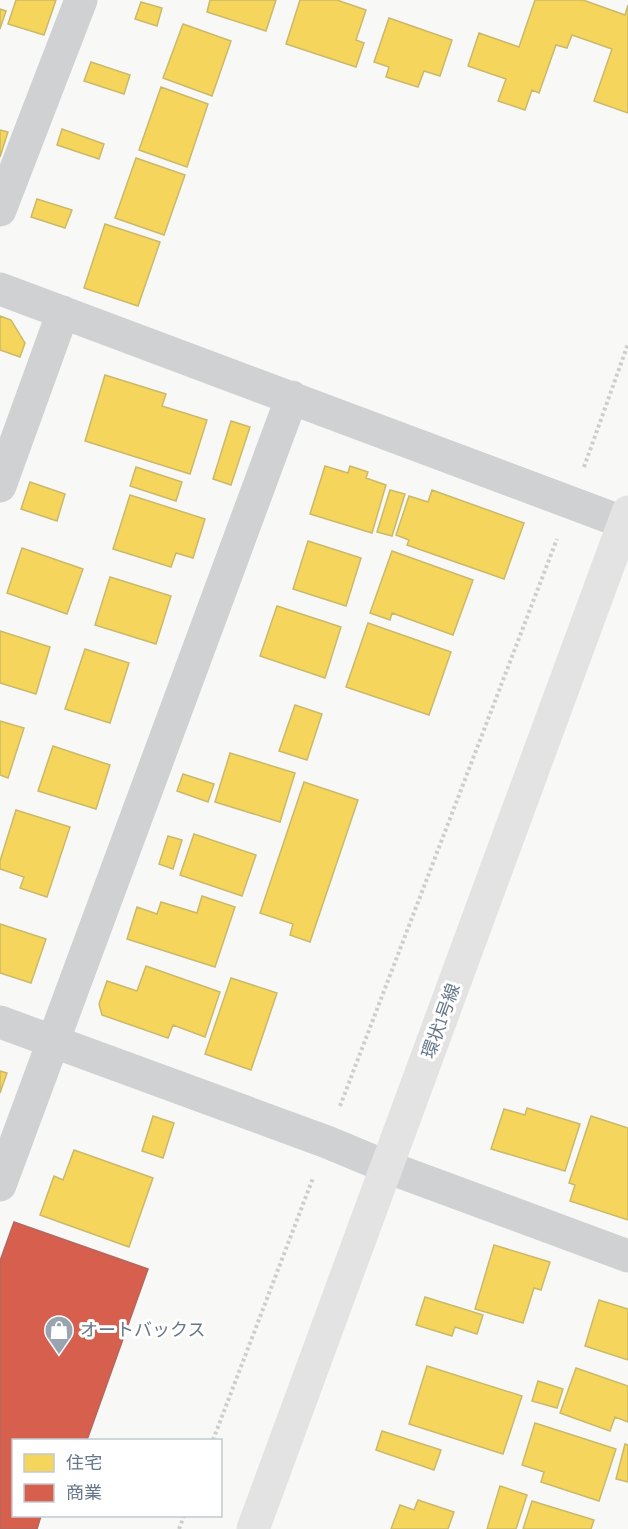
<svg xmlns="http://www.w3.org/2000/svg" width="628" height="1529" viewBox="0 0 628 1529" font-family="'Sofia Sans Condensed','Noto Sans JP',sans-serif">
  <style>
    .homes { fill: #f6d55c; stroke: #cbb96a; stroke-width: 1.5 }
    .shops { fill: #d6604d; stroke: #b4675f; stroke-width: 1.5 }
    .lines { fill: none; stroke-linecap: round; stroke-linejoin: round }
    .path { stroke: #cececf; stroke-width: 4; stroke-dasharray: 3 3; stroke-linecap: butt }
    .street { stroke: #d0d1d2; stroke-width: 33 }
    .primary { stroke: #e3e3e3; stroke-width: 33 }
    .labels { text-anchor: middle; stroke-width: 6; stroke-linejoin: round; paint-order: stroke }
    .street-label { font-size: 18px; fill: #667789; stroke: #fff }
    .poi-label { font-size: 18px; fill: #667789; stroke: #fff; text-anchor: start }
  </style>
  <rect width="100%" height="100%" fill="#f8f8f7"/>
  <path class="homes" d="M16,0h40l-12,35 -36,-11z
    M210,0h66l-10,31 -59,-19z
    M300,0h37l29,10 -10,30 8,3 -8,24 -70,-23z
    M535,0h48l42,15 3,-10v108l-34,-12 18,-52 -40,-14 -5,13 -11,-3 -17,48 -7,-3 -7,20 -27,-9 8,-22 -38,-13 11,-33 40,14z
    M141,2l21,6 -5,18 -22,-7z
    M0,9l6,2 -6,18z
    M389,18l63,22 -12,36 -16,-5 -6,16 -32,-10 3,-10 -15,-5z
    M183,24l48,17 -19,55 -49,-18z
    M91,62l39,13 -6,19 -40,-13z
    M161,87l47,17 -21,63 -48,-17z
    M62,129l42,15 -5,15 -42,-14z
    M0,130l8,2 -8,25z
    M136,158l49,17 -21,60 -49,-17z
    M37,199l35,11 -7,18 -34,-11z
    M105,224l55,18 -22,64 -54,-18z
    M0,316l11,4 14,23 -5,14 -20,-7z
    M105,375l61,19 -4,12 45,14 -17,54 -105,-33z
    M231,421l19,6 -19,58 -18,-6z
    M325,466l23,7 2,-7 18,6 -2,6 20,7 -14,48 -62,-19z
    M136,467l46,15 -6,19 -46,-15z
    M30,482l35,12 -8,27 -36,-12z
    M390,490l15,4 -13,42 -15,-4z
    M432,490l92,33 -20,56 -97,-34 2,-5 -13,-5 13,-39 19,6z
    M130,495l75,24 -12,39 -17,-5 -5,14 -58,-18z
    M308,541l53,17 -15,48 -53,-17z
    M22,548l61,21 -16,45 -60,-21z
    M392,551l81,29 -20,55 -61,-22 -2,7 -20,-7z
    M110,577l61,19 -15,48 -61,-19z
    M277,606l64,21 -16,51 -65,-22z
    M368,623l83,29 -22,63 -83,-28z
    M0,631l50,16 -14,47 -36,-11z
    M85,649l44,14 -19,60 -45,-14z
    M295,705l27,9 -15,46 -28,-9z
    M0,721l24,7 -16,50 -8,-3z
    M53,746l57,19 -14,44 -58,-18z
    M230,753l65,20 -15,49 -65,-20z
    M183,774l31,10 -6,18 -31,-11z
    M304,782l54,18 -48,142 -20,-7 3,-11 -33,-11z
    M16,810l54,17 -23,70 -27,-9 4,-11 -24,-8v-8z
    M194,834l62,21 -14,41 -62,-21z
    M168,836l14,4 -9,29 -14,-5z
    M202,896l33,11 -20,60 -88,-28 10,-32 20,7 4,-12 36,11z
    M0,924l46,15 -15,44 -31,-10z
    M146,966l74,26 -15,45 -32,-12 -5,13 -66,-23 -3,-11 8,-23 30,10z
    M231,978l46,15 -26,77 -46,-16z
    M0,1071l7,2 -7,20z
    M527,1108l53,16 -15,47 -74,-22 13,-40 21,6z
    M153,1116l21,7 -11,35 -21,-7z
    M591,1116l37,12v92l-58,-19 5,-16 -6,-2z
    M74,1150l79,28 -24,69 -89,-32 14,-39 9,4z
    M494,1245l56,17 -9,28 -7,-2 -11,35 -48,-14z
    M425,1297l58,18 -6,19 -22,-7 -3,9 -36,-11z
    M599,1300l29,9v51l-43,-14z
    M427,1366l95,30 -19,58 -94,-30z
    M576,1368l52,18v36l-13,-5 -5,14 -50,-18z
    M538,1381l25,8 -6,19 -25,-7z
    M535,1423l81,26 -17,52 -58,-19 3,-10 -22,-7z
    M382,1431l59,19 -7,20 -58,-20z
    M625,1444l3,1v37l-12,-3z
    M500,1486l27,9 -11,34h-29z
    M418,1500l36,12 -6,17h-57l9,-24 14,5z
    M532,1501l62,19 -3,9h-68z"/>
  <path class="shops" d="M14,1222l134,47 -61,171h-73v76h27l-4,13h-37v-268z"/>
  <g class="lines">
    <path class="path" d="M584,467l44,-123
      M340,1106l217,-567
      M213,1440l100,-262
      M179,1529l5,-13"/>
    <path class="street" d="M0,210l81,-210
      M0,289l628,235
      M0,486l63,-174
      M0,1022l327,120 60,25 241,89
      M0,1185l292,-788"/>
    <path class="primary" d="M253,1529l375,-1017"/>
  </g>
  <defs>
    <g id="shop-pin" transform="scale(1.5)"><path d="M0 17L-7.5 6A9.5 9.5 0 1 1 7.5 6Z" fill="#99a4b0" stroke="#fff"/><path d="M-5-2.5h2.3a2.7 3.5 0 0 1 5.4 0H5L5.5 6h-11ZM-1.5-2.5h3a1.5 2.3 0 0 0-3 0Z" fill="#fff"/></g>
  </defs>
  <g fill-rule="evenodd">
    <use href="#shop-pin" x="59" y="1330"/>
  </g>
  <g class="labels">
    <g class="street-label">
      <text transform="translate(441 1021) rotate(-70)" y="6">環状1号線</text>
    </g>
    <g class="poi-label">
      <text x="80" y="1336">オートバックス</text>
    </g>
  </g>
  <rect x="12" y="1439" width="210" height="78" fill="#ffffff" stroke="#c2c9d0" stroke-width="1.5"/>
  <rect x="24" y="1454" width="30" height="18" fill="#f6d55c" stroke="#c2c9d0" stroke-width="1.5"/>
  <text x="66" y="1469" font-size="18" fill="#667789">住宅</text>
  <rect x="24" y="1484" width="30" height="18" fill="#d6604d" stroke="#c2c9d0" stroke-width="1.5"/>
  <text x="66" y="1499" font-size="18" fill="#667789">商業</text>
</svg>
